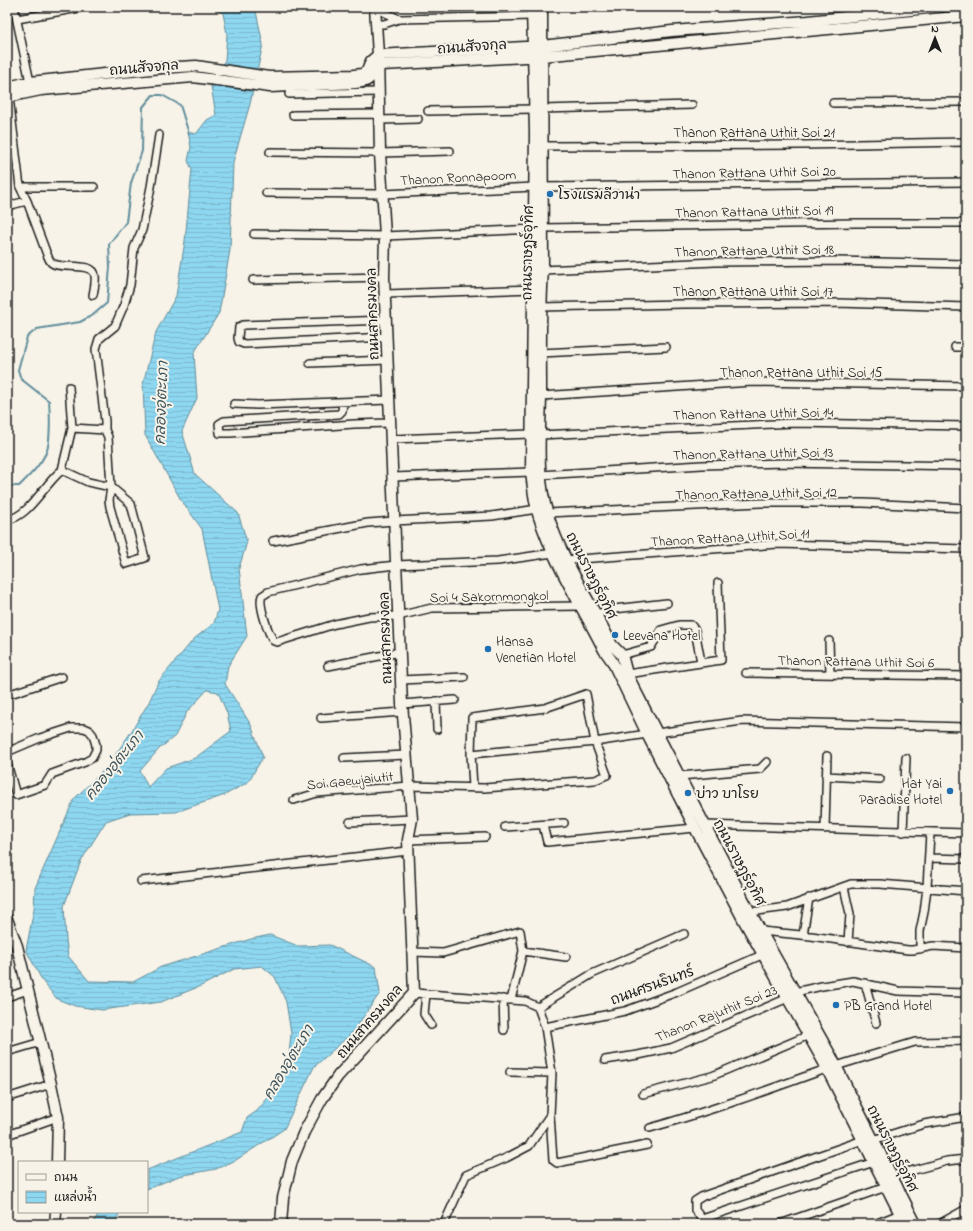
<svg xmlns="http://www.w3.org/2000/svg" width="973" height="1231" viewBox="0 0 973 1231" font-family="'Indie Flower','Playpen Sans Thai',sans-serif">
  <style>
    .water { fill: url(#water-rules); stroke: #608c9b; fill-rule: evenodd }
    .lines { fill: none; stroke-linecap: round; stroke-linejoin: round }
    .stream { stroke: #608c9b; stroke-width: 2 }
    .street-casing { stroke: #1c1c1c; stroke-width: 10 }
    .secondary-casing { stroke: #1c1c1c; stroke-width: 13 }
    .street { stroke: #f7f3e8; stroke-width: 7 }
    .secondary { stroke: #f7f3e8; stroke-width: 10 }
    .poi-dot { fill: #1f6fb2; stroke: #f7f3e8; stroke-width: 1.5 }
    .labels { text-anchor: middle; stroke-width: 4; stroke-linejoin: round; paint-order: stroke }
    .street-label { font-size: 14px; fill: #1c1c1c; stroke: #f7f3e8 }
    .poi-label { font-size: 14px; fill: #1c1c1c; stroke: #f7f3e8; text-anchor: start }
    .water-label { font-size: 15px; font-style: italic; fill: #3e545c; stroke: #f7f3e8 }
  </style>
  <defs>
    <pattern id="water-rules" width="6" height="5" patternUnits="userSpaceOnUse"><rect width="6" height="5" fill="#8ed7f0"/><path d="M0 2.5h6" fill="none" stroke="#7ab8cd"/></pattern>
  </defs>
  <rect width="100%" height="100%" fill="#f7f3e8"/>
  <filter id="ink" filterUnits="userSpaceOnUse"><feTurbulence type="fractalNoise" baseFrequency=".025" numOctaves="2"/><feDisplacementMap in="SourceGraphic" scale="8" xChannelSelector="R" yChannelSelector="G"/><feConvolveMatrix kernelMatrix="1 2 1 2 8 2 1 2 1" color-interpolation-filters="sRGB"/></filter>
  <g filter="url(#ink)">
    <path class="water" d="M212,7h43l8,37 -13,60 -17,58 -3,88 -11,63 -25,40 3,45 -15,33 13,43 43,39 9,29 -8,26 8,68 -19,30 -3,18 26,41 12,32 -15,25 -23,13 -49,17 -46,1 -24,8 -25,40 -17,45 2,34 2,16 21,25 44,1 28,-15 90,-28 19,-4 28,11 32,-1 46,22 4,26 -28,40 -38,34 -30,62 -48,31 -20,9 -37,7 -32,13v-19l95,-38 5,-14 10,-7 15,-18 17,-39 2,-21 -5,-31 -11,-25 -13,-11 -28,3 -31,16 -42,17 -59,8 -27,-4 -18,-7 -14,-17 -17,-32 8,-41 1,-21 39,-89 33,-32 24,-35 18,-30 9,-20 36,-43 20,-16 4,-13 -16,-81 -21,-29 -36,-65 -2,-51 13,-52 20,-36 9,-55 7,-72 -4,-8 3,-14 -3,-15 8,2 11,-14 9,-5 -5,-29 14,-26 2,-26 -4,-21zM207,690l11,2 9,21 4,18 -36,27 -29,10 -18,19 -8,-16 19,-22 16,-13 12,-24z
      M99,1212h21l-6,12h-21z"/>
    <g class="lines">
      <path class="stream" d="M7,486h12c10,-10 21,-20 27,-33 5,-11 4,-40 3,-52l-28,-22 -3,-9 9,-33 10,-8 43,-7 13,-7 14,-12 3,-36 -1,-23 17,-22 5,-39 11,-32 1,-44 10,-12h9l18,10 9,29"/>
      <g class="street-casing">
        <path id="street" d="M14,7l16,75
          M375,8l24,11
          M17,19l62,-11
          M376,24h8l15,-5 133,-3
          M289,94l89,-2
          M9,97l11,90 7,14 19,51c2,4 3,9 6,11 9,7 42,-2 43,13 1,6 -1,13 -2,19
          M833,103l133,-1
          M542,109l150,-4
          M428,111l107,-2
          M293,115l86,-1
          M380,120l38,-1
          M542,146l261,-1 163,-3
          M270,152l110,1 70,-2
          M20,187h74
          M542,187l424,-5
          M266,193l117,1 151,-7
          M7,206l20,-5
          M542,228l314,-5h110
          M254,234l131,2 149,-7
          M543,270l172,-8 121,-1 130,3
          M253,280l131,-3
          M385,294l149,-5
          M540,307l143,-3 155,-1 128,4
          M387,320l-144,5 -4,2 -1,11 1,4 5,2 143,-7
          M955,347h11
          M540,353l126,-6
          M310,363l78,-3
          M541,396l211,-14 214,4
          M343,402l-1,9 -3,3 -115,7 -5,3 1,9h10l124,-9 36,-1
          M234,404l24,1 131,-5
          M72,428l33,2
          M540,435l254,-12 172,3
          M391,439l140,-5
          M62,470l10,-42 -3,-41
          M540,475l162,-10 82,-2 182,3
          M393,477l138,-5
          M547,513l213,-10h103l103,5
          M7,520c23,-4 37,-36 55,-50l26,12 23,5 20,17 14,54 -19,6 -16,-57 -1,-7 2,-13 -3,-50 -3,-7v-9l-9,-72 3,-10 16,-13 9,-21 6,-20 4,-37 8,-18 9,-43 8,-52
          M273,541l95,-18 26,-2 98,-5 45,-7
          M553,553l-55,8 -102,4 -35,4 -93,23 -6,4c-4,7 6,38 12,45l3,1 58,-18 34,-7 29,-1 34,-8 148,-2
          M567,560l211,-16 188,5
          M596,614l18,-5 53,-6
          M829,641l1,32
          M622,655l29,-8 10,-17 18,-5h12l4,5 6,32
          M328,666l72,-14
          M746,673l220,3
          M627,674l94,-14 -3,-77
          M401,680l63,-3
          M7,695l55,-18
          M436,701l1,28
          M402,704l53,-4
          M321,718l81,-6
          M657,733l85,-12 224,6
          M7,752l33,-14 31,-10h13l5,2 4,5 3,10v5l-4,8 -7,4 -33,12 -7,11 -29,10 -9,-32
          M471,754l124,-12 52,-8
          M344,758l62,-3
          M680,776l80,-7 7,-7
          M826,776l54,3
          M294,800l23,-7 93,-7 74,2 111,-8 12,-5 -12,-33 -9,-48 -41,14 -73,10 -1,36 2,33
          M350,822l62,-3
          M543,825l4,17 148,-14
          M705,825l261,8
          M505,827l59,-4
          M825,829l2,-73
          M903,832l3,-74
          M408,840l77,-3
          M929,858l37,1
          M141,881l267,-30
          M844,887l6,27 -2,28
          M750,912l37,-5 64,-23h29l86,7
          M761,931l50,5 97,14h5l20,-4 33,2
          M803,935l6,-37
          M920,949v-18l4,-19 3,-24 3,-55
          M523,951l43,6
          M412,952l31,1 77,-22 3,20 -12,49
          M865,983l11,40
          M795,992l27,-6 31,-5 45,10 68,2
          M414,993l111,8 13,6 7,20 7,46 -2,42 -21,31 -23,12 -40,17 -22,49
          M426,994l-2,20 7,11
          M7,997l21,-7
          M503,999l1,31
          M538,1007l54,-33 92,-40
          M545,1027l80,-16 52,-19 87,-38
          M7,1052l34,-10
          M605,1060l33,-5 33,-7 117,-50
          M836,1066l79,-24 51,-1
          M510,1072l42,1
          M643,1094l69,-18 97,-41
          M7,1098l44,-14
          M550,1115l3,45 4,3 90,-18
          M650,1128c60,-17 118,-38 176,-59
          M7,1135l51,-18
          M863,1140l-160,56 -8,5v9l7,9 172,-57
          M873,1140l51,-16 42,-7
          M892,1176l55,-15 19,-2
          M780,1224l106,-37
          M875,1224l25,-10
          M939,1224l27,-15"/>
      </g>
      <g class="secondary-casing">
        <path id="secondary" d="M532,7l3,126 -4,339c2,15 3,31 8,45 15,47 43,89 65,133l8,11 37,77 46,90 48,91 80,142 82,163
          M542,7l1,263c-3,42 -2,84 -2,127 -1,39 -5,80 7,118 14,46 43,87 64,130l10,10 5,19 30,59 93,179 81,144 85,168
          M7,87l23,-5 131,-14 35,-2 73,11 85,-2 8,-1 5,-3 4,-10 7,-6 164,-9 130,-15 136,-10 131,-14
          M7,97l34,-7 152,-13 77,10 85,-4c20,-1 13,-9 27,-18l160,-9 424,-40
          M7,919l10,27 34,138 7,33 -1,45
          M55,1224l1,-12
          M281,1224l2,-26 9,-37 12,-29 18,-33 16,-23 76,-83 -6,-153 4,-21 -10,-115 -18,-427 1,-41 -5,-83 -2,-98 -3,-48"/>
      </g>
      <use href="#street" class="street"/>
      <use href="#secondary" class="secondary"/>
    </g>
  </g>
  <g class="poi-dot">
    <circle cx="550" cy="194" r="4"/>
    <circle cx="615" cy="635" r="4"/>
    <circle cx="488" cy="649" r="4"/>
    <circle cx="950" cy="791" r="4"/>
    <circle cx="688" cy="793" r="4"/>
    <circle cx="836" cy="1005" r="4"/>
  </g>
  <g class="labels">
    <g class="street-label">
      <text transform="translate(472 46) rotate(-4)" y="5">ถนนสัจจกุล</text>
      <text transform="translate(144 67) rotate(-5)" y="5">ถนนสัจจกุล</text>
      <text x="754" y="137">Thanon Rattana Uthit Soi 21</text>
      <text transform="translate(754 172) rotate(-1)" y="5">Thanon Rattana Uthit Soi 20</text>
      <text transform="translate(458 177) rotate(-3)" y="5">Thanon Ronnapoom</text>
      <text transform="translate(754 211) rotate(-1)" y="5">Thanon Rattana Uthit Soi 19</text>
      <text transform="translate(754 250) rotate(-1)" y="5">Thanon Rattana Uthit Soi 18</text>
      <text transform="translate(527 253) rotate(-89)" y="5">ถนนราษฏร์อุทิศ</text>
      <text x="753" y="296">Thanon Rattana Uthit Soi 17</text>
      <text transform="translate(372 314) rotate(-92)" y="5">ถนนสาครมงคล</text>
      <text x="801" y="377">Thanon Rattana Uthit Soi 15</text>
      <text transform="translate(753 413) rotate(-1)" y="5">Thanon Rattana Uthit Soi 14</text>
      <text transform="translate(753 453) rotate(-1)" y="5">Thanon Rattana Uthit Soi 13</text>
      <text transform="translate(756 493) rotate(-1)" y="5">Thanon Rattana Uthit Soi 12</text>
      <text transform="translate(730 537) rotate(-3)" y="5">Thanon Rattana Uthit Soi 11</text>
      <text transform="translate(592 575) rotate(63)" y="5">ถนนราษฏร์อุทิศ</text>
      <text transform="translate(489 596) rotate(-1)" y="5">Soi 4 Sakornmongkol</text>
      <text transform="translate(385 638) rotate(-92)" y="5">ถนนสาครมงคล</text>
      <text transform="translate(856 661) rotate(1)" y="5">Thanon Rattana Uthit Soi 6</text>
      <text transform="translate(350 780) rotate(-6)" y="5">Soi Gaewjaiutit</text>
      <text transform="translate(740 862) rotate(62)" y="5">ถนนราษฏร์อุทิศ</text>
      <text transform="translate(652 985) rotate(-20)" y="5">ถนนศรนรินทร์</text>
      <text transform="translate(716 1013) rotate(-22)" y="5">Thanon Rajuthit Soi 23</text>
      <text transform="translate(369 1021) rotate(-49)" y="5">ถนนสาครมงคล</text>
      <text transform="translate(893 1148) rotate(63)" y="5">ถนนราษฏร์อุทิศ</text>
    </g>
    <g class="poi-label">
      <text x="558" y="199">โรงแรมลีวาน่า</text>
      <text x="623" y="640">Leevana Hotel</text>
      <text x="496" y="646">Hansa<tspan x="496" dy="16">Venetian Hotel</tspan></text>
      <text x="942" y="788" text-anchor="end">Hat Yai<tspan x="942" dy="16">Paradise Hotel</tspan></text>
      <text x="696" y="798">บ่าว บาโรย</text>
      <text x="844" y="1010">PB Grand Hotel</text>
    </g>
    <g class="water-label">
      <text transform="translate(161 403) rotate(-88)" y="5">คลองอุ่ตะเภา</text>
      <text transform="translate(114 765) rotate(-51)" y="5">คลองอุ่ตะเภา</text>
      <text transform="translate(288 1062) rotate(-59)" y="5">คลองอุ่ตะเภา</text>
    </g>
  </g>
  <rect width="973" height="1231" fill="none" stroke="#f7f3e8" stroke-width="24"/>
  <rect x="12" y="12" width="949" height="1207" fill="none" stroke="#1c1c1c" stroke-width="1.5" filter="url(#ink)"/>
  <rect x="18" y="1161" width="130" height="52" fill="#f7f3e8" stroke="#9f9d96"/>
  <rect x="26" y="1174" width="20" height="6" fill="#f7f3e8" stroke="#9f9d96"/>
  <text x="54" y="1181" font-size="12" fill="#1c1c1c">ถนน</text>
  <rect x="26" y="1191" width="20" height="12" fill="url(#water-rules)" stroke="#9f9d96"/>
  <text x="54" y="1201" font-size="12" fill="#1c1c1c">แหล่งน้ำ</text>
  <g transform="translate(935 38)" stroke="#f7f3e8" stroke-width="3" paint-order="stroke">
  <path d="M0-3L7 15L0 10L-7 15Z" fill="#1c1c1c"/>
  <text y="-6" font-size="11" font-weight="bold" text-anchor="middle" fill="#1c1c1c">N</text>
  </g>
</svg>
